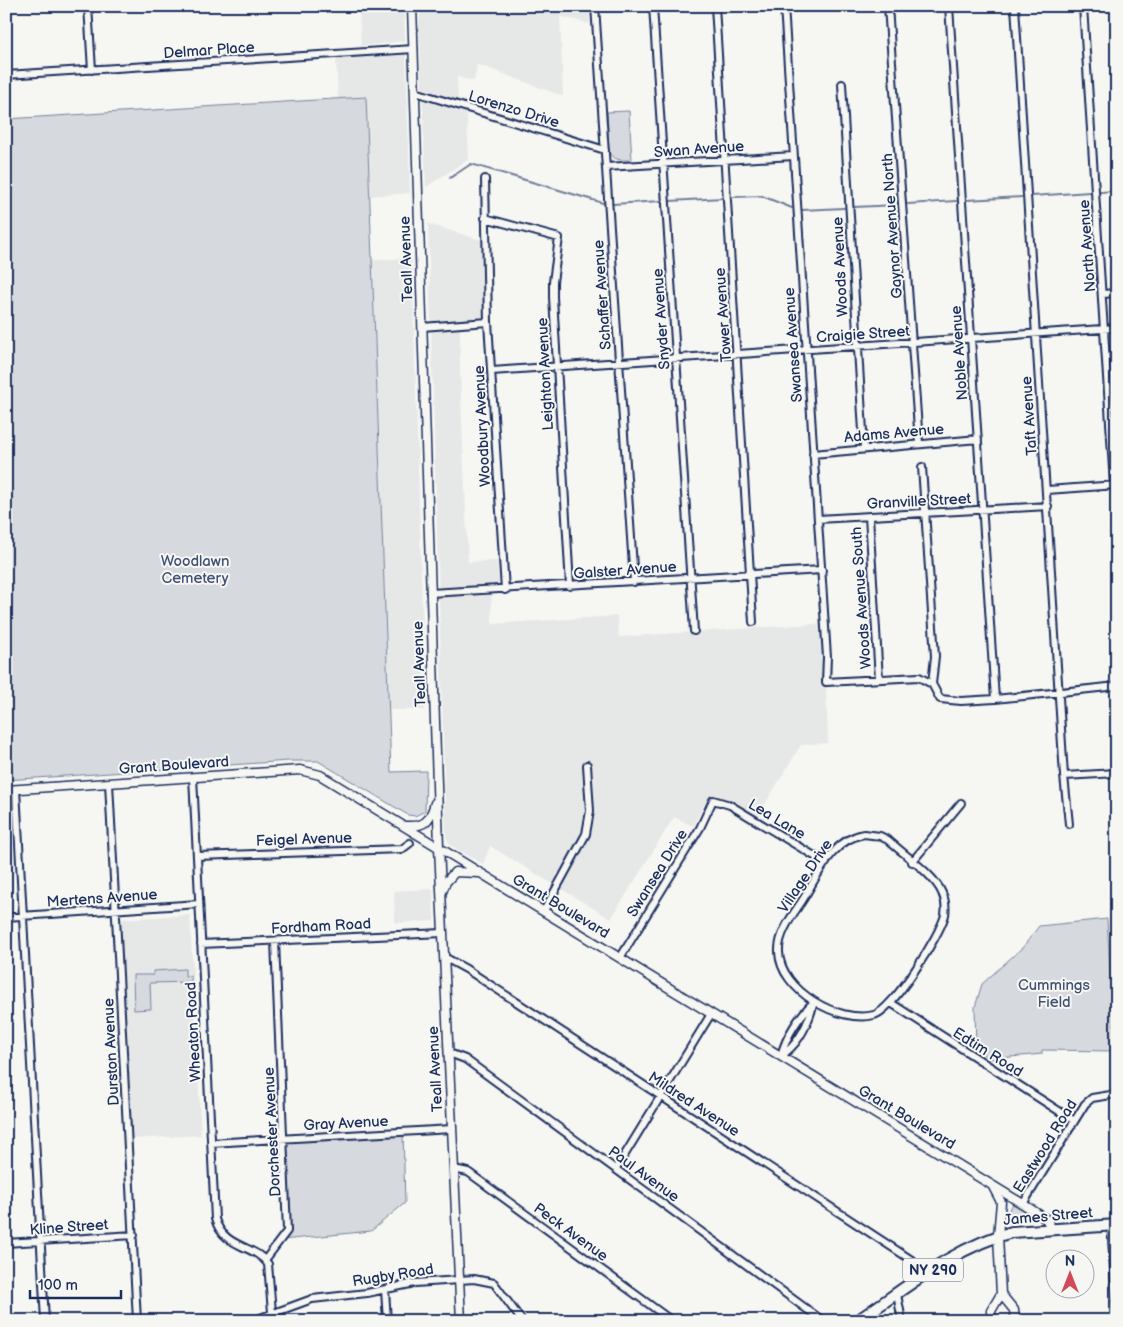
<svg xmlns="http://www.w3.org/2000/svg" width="1123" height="1327" viewBox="0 0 1123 1327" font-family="'Balsamiq Sans',sans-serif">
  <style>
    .built { fill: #e6e7e7 }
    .green { fill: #d6d9dd; stroke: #78849e }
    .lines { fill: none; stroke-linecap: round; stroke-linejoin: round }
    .stream { stroke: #717e99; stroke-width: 2 }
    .minor-casing { stroke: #1b2f5e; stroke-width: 10 }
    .tertiary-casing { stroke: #1b2f5e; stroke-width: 11 }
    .primary-casing { stroke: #1b2f5e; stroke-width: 14 }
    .minor { stroke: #f6f6f2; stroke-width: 6 }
    .tertiary { stroke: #f6f6f2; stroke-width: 8 }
    .primary { stroke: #f6f6f2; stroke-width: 10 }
    .labels { text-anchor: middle; stroke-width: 4; stroke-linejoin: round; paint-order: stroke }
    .shield { fill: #f6f6f2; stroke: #5d6b8a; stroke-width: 1 }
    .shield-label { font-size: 14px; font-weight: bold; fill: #1b2f5e }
    .street-label { font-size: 15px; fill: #1b2f5e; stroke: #f6f6f2 }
    .park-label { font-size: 15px; fill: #405177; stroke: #f6f6f2 }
  </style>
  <rect width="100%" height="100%" fill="#f6f6f2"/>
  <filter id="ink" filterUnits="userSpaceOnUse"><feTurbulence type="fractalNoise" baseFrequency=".02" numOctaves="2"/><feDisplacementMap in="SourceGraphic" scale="10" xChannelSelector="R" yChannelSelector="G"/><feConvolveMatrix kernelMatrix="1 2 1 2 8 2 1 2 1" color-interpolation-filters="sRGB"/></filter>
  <g filter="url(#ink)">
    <path class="built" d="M353,6h51l1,35 -44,5 -2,-37h-6z
      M421,6h168l1,18 -30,-8 3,80 -81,-30 -5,-1 -3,16 -17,-4 1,22 8,2 3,58 -43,28 -7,-164z
      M406,55l4,138 -40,3 -4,-99 -28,2 -2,-41z
      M428,224l53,16 2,87 -23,1v44l8,190 29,-1 2,23 -8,1 1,39 125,-8 2,21 209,-14 4,49 -6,19 2,52 -27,2 -49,80 -30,-18 -17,-4 -12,23 -19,-9 -63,102 -121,-73 -7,18 -33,-19 -4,-9z
      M412,258l13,452h-36l-17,-450z
      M433,889l1,32 -39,2 -1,-32z
      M190,915l11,220 -70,4 -11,-220z"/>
    <path class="green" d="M366,97l25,675 35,-1 -1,40 -10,5 -7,-1 -90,-54h-29l-283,19v-661z
      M629,111l3,49c-9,0 -18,1 -23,-7l-2,-41z
      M1107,919l8,132 -73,-1v4l-52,5 -14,-10 -1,-42 7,-23 41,-37 16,-21z
      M185,969v7h6v6l-41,1 1,26 -17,1 -1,-35h20v-4z
      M403,1132l2,71 -34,28 -89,9 4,-5 -2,-96z
      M1014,1204l19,11 1,4 -28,3 4,-15z"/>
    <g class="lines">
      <path class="stream" d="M450,178l21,-14 132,39
        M1100,192l17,-1
        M1032,196l58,-4
        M733,197l29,-1 30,12
        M966,200l56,-3
        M670,201l53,-3
        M613,204l48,-3
        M908,204l48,-3
        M854,207l44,-2
        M802,210l42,-2"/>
      <g class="minor-casing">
        <path id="minor" d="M88,6l4,64
          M595,6l39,576
          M653,6l41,625
          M715,6l38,616
          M784,6l43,651 -1,25 93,-5 13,7
          M888,6l31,437
          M949,6l46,693
          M1015,6l49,770 5,48
          M1083,6l31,479
          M6,75l408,-26
          M842,84l22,364
          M415,92l190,58
          M606,167l187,-11
          M485,179l3,143 17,268
          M485,218l74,20 -6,44v15l17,289
          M1102,294l15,-1
          M422,327l66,-5
          M492,371l625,-43
          M813,454l165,-15
          M922,467l13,189 -3,28 8,15 21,2 34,-2 122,-13
          M1047,490l70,-5
          M869,516l10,163
          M818,519l230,-13
          M430,593l392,-23
          M1064,776l53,-3
          M193,777l22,442c9,30 39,25 53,45l4,48
          M109,783l28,538
          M16,789l29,532
          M864,834l16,2 8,4c14,13 47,35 54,53 3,6 4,15 3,22 -5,20 -52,95 -71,100 -35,9 -94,-25 -95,-63 -1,-18 13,-36 23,-51 16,-25 30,-62 62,-67z
          M197,856l205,-7 8,-6
          M912,862l49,-59
          M544,911l42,-77 4,-23 -3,-46
          M6,917l193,-13
          M201,944l242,-11
          M444,957l22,12 464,303
          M620,958l80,-130 13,-28 17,5 96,58
          M814,1002c-5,20 -15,42 -33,54 5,-20 18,-40 33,-54z
          M891,1003l182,117
          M449,1053l16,6 358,262
          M211,1143l241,-14
          M454,1169l14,3 204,149
          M616,1169l95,-155
          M1023,1204l62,-100 7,-6 25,-4
          M1111,1225l6,88
          M6,1243l128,-8
          M265,1260l22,-29 -12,-290
          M385,1290l2,31
          M897,1294l5,27
          M252,1321l60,-22 55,-6 48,-10 59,-4 20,4 28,38"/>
      </g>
      <g class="tertiary-casing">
        <path id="tertiary" d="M412,6l27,841 22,474
          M6,790l294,-20 20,5 703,429 23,15 6,10
          M406,826c19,1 24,-5 29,-23
          M442,892l4,-10 9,-10 24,1
          M992,1185l9,17 -3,34 3,58 13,16 1,11
          M991,1321v-10l10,-17"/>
      </g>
      <g class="primary-casing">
        <path id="primary" d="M857,1321c49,-33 97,-74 155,-89l105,-7"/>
      </g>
      <use href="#minor" class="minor"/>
      <use href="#tertiary" class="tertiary"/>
      <use href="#primary" class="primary"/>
    </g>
  </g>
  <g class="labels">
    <rect class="shield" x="903" y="1258.5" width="60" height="23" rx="4"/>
    <g class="shield-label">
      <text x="933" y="1275">NY 290</text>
    </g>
    <g class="street-label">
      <text transform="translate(209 50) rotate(-4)" y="5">Delmar Place</text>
      <text transform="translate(514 109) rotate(17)" y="5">Lorenzo Drive</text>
      <text transform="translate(699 149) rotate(-4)" y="5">Swan Avenue</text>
      <text transform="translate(892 226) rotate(-94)" y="5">Gaynor Avenue North</text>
      <text transform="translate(1087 246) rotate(-94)" y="5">North Avenue</text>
      <text transform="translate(406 259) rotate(-92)" y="5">Teall Avenue</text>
      <text transform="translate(840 267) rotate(-93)" y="5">Woods Avenue</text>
      <text transform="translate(602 295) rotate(-94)" y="5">Schaffer Avenue</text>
      <text transform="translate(723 315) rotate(-94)" y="5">Tower Avenue</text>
      <text transform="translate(661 319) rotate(-94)" y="5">Snyder Avenue</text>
      <text transform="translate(863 334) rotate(-4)" y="5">Craigie Street</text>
      <text transform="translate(793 345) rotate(-94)" y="5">Swansea Avenue</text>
      <text transform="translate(959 353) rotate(-94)" y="5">Noble Avenue</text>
      <text transform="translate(545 374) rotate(-93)" y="5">Leighton Avenue</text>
      <text transform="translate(1029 416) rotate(-94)" y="5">Taft Avenue</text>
      <text transform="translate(482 426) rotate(-93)" y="5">Woodbury Avenue</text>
      <text transform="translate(894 433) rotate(-5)" y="5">Adams Avenue</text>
      <text transform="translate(919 501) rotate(-3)" y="5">Granville Street</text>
      <text transform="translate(625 570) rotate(-4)" y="5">Galster Avenue</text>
      <text transform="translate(861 598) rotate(-94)" y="5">Woods Avenue South</text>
      <text transform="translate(419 664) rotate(-92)" y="5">Teall Avenue</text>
      <text transform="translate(174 765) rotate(-4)" y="5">Grant Boulevard</text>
      <text transform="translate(777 819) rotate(31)" y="5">Lea Lane</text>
      <text transform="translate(304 839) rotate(-2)" y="5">Feigel Avenue</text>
      <text transform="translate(657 873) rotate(-58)" y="5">Swansea Drive</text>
      <text transform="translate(805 876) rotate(-56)" y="5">Village Drive</text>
      <text transform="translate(102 898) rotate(-4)" y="5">Mertens Avenue</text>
      <text transform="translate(561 906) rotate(31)" y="5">Grant Boulevard</text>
      <text transform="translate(321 926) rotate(-3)" y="5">Fordham Road</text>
      <text transform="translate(193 1032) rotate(-93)" y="5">Wheaton Road</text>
      <text transform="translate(111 1052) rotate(-93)" y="5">Durston Avenue</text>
      <text transform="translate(988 1052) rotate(32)" y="5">Edtim Road</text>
      <text transform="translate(435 1069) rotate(-93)" y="5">Teall Avenue</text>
      <text transform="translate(694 1104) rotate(33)" y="5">Mildred Avenue</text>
      <text transform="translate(907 1117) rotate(31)" y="5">Grant Boulevard</text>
      <text transform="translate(346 1123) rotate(-3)" y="5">Gray Avenue</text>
      <text transform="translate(272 1132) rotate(-93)" y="5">Dorchester Avenue</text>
      <text transform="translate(1045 1146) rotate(-58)" y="5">Eastwood Road</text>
      <text transform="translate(644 1174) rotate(36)" y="5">Paul Avenue</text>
      <text transform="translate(1048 1216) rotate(-5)" y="5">James Street</text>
      <text transform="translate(69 1227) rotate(-4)" y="5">Kline Street</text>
      <text transform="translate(571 1232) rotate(36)" y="5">Peck Avenue</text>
      <text transform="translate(393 1275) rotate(-9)" y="5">Rugby Road</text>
    </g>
    <g class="park-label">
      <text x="195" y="566">Woodlawn<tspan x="195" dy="17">Cemetery</tspan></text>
      <text x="1054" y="990">Cummings<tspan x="1054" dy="17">Field</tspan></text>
    </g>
  </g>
  <rect width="1123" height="1327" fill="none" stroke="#f6f6f2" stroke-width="25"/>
  <rect x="12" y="12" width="1098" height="1302" fill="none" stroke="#1b2f5e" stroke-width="2" filter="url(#ink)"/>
  <g transform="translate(1070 1274)"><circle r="24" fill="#f6f6f2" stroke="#9ea6b7"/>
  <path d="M0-4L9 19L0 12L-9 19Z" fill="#d1495b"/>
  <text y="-8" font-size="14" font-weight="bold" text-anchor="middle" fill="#1b2f5e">N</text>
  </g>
  <path d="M30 1290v8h91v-8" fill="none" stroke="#1b2f5e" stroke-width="2.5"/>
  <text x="38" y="1290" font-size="15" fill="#1b2f5e" stroke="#f6f6f2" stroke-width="4" paint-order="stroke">100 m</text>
</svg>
